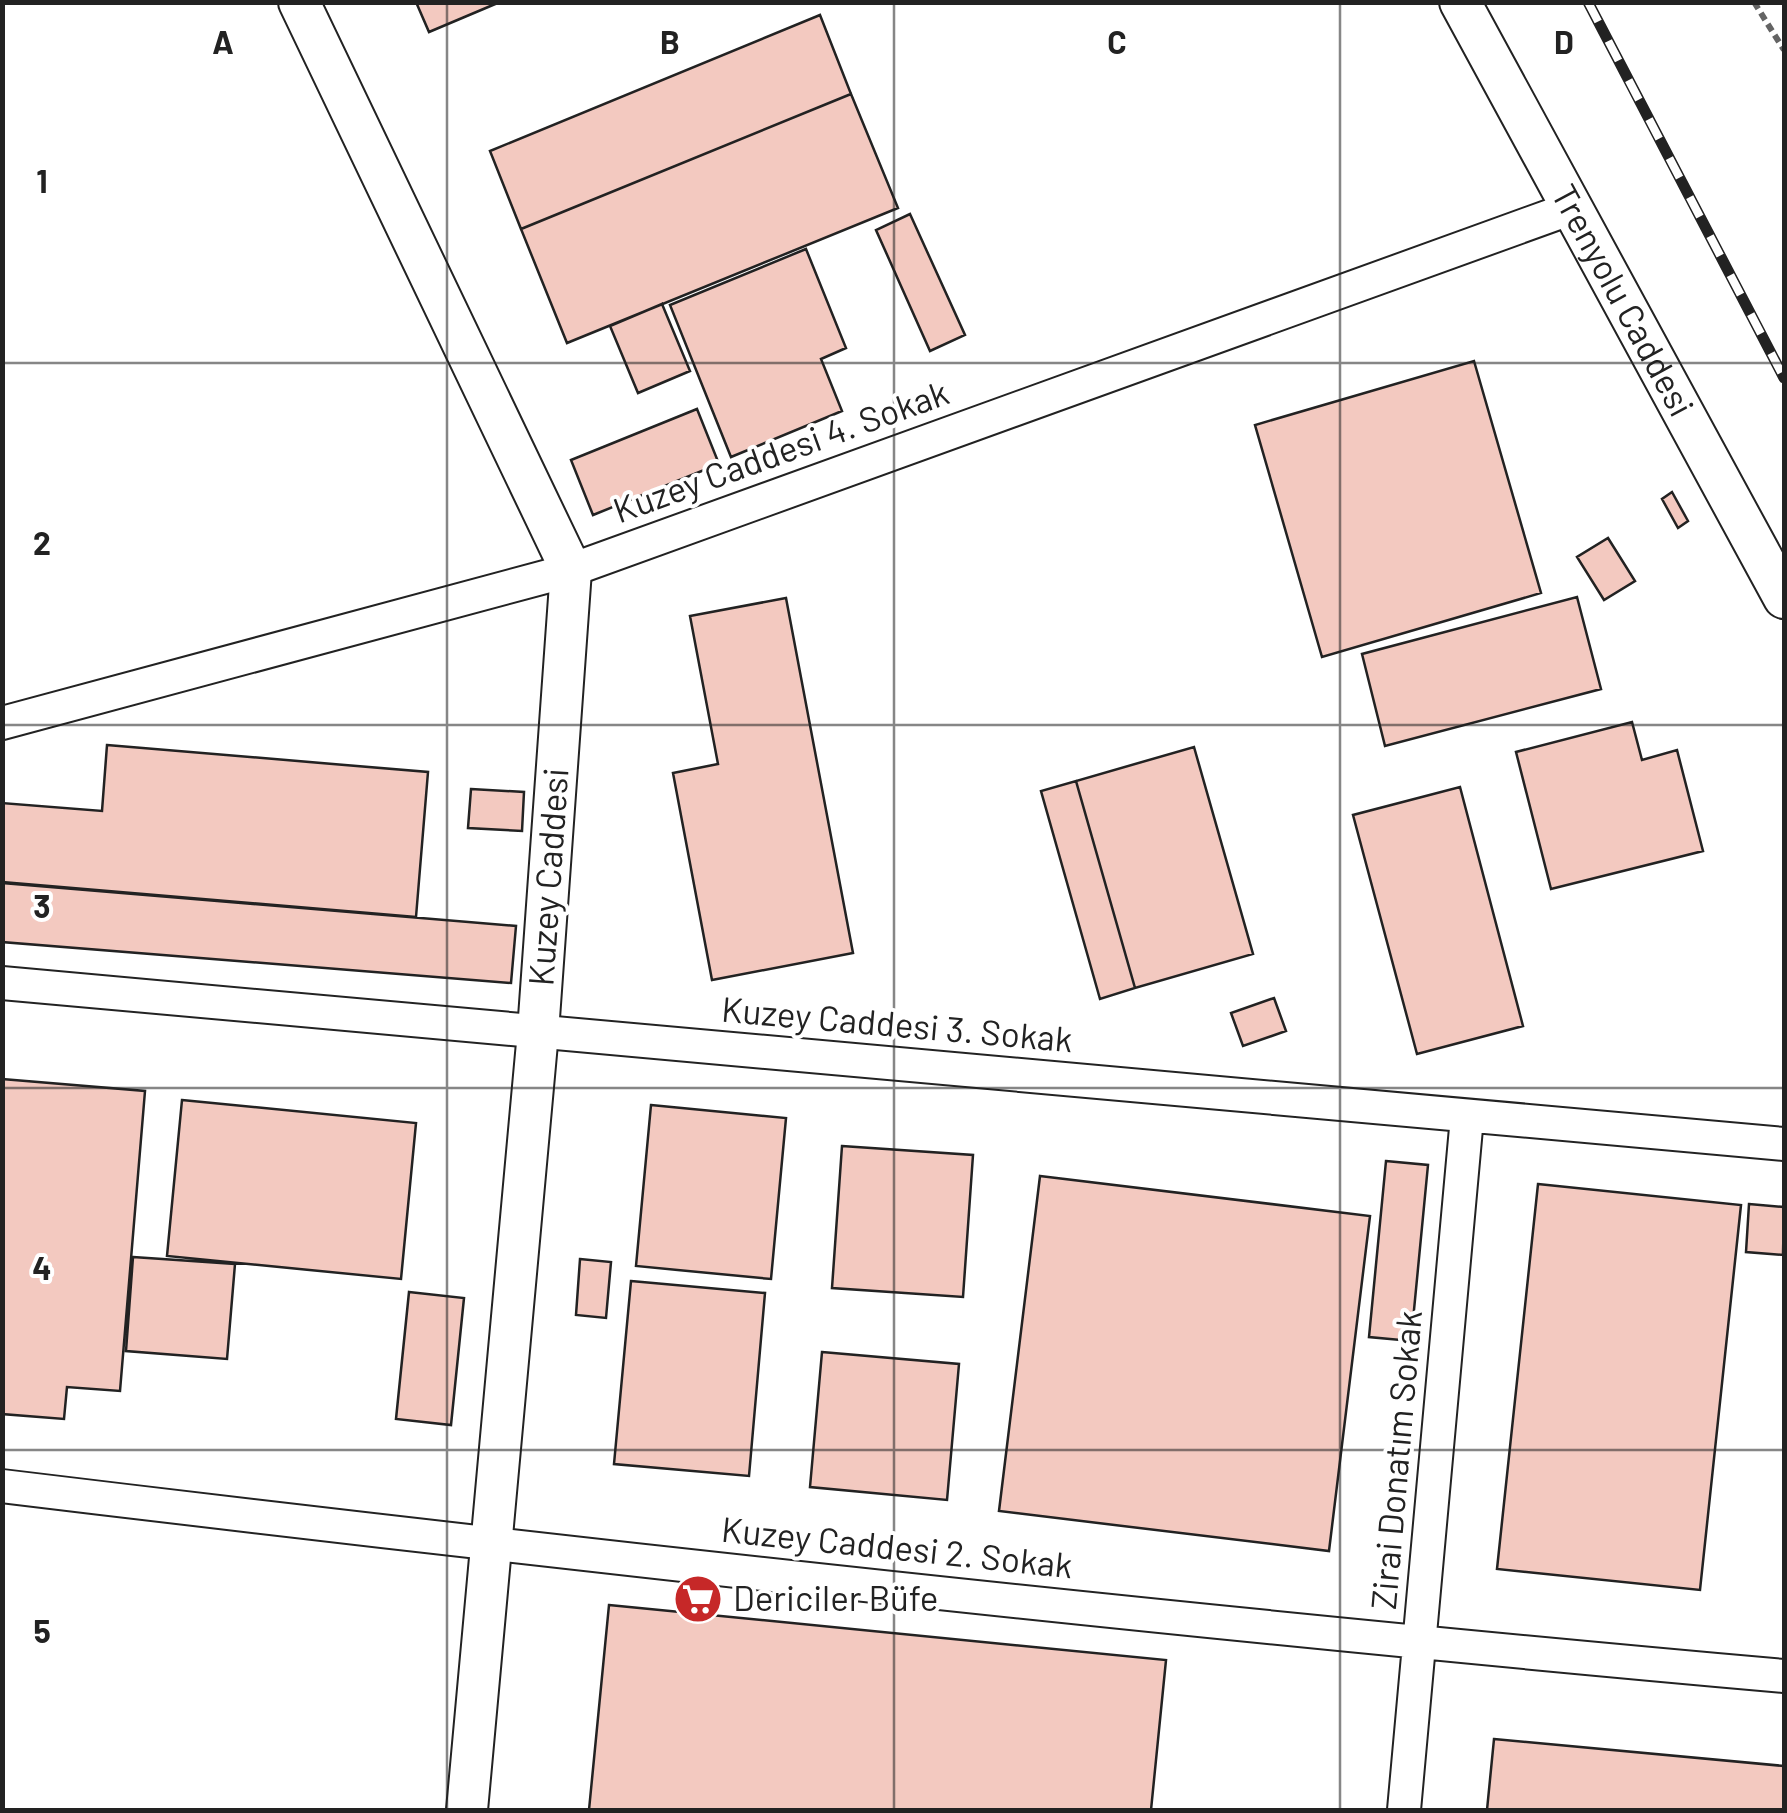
<svg xmlns="http://www.w3.org/2000/svg" width="1787" height="1813" viewBox="0 0 1787 1813" font-family="Barlow,sans-serif">
  <style>
    .building { fill: #f3c9c0; stroke: #222; stroke-width: 2.5 }
    .lines { fill: none; stroke-linecap: round; stroke-linejoin: round }
    .minor-casing { stroke: #222; stroke-width: 36 }
    .tertiary-casing { stroke: #222; stroke-width: 44 }
    .path { stroke: #646464; stroke-width: 6; stroke-dasharray: 8 5; stroke-linecap: butt }
    .minor { stroke: #fff; stroke-width: 32 }
    .tertiary { stroke: #fff; stroke-width: 40 }
    .rail-casing { stroke: #222; stroke-width: 11 }
    .rail { stroke: #fff; stroke-width: 8; stroke-dasharray: 22; stroke-linecap: butt }
    .grid { fill: none; stroke: #222; stroke-width: 2.5; stroke-opacity: 0.55 }
    .labels { text-anchor: middle; stroke-width: 8; stroke-linejoin: round; paint-order: stroke }
    .street-label { font-size: 35px; fill: #222; stroke: #fff }
    .poi-label { font-size: 35px; fill: #222; stroke: #fff; text-anchor: start }
    .grid-label { font-size: 32px; text-anchor: middle; font-weight: bold; fill: #222; stroke: #fff; stroke-width: 8; stroke-linejoin: round; paint-order: stroke }
  </style>
  <rect width="100%" height="100%" fill="#fff"/>
  <path class="building" d="M416,2h84l-71,30z
    M820,15l31,79 -330,135 -31,-78z
    M851,94l47,114 -331,135 -46,-114z
    M910,214l55,121 -35,16 -54,-121z
    M806,249l40,99 -25,11 21,52 -111,46 -61,-152z
    M662,304l28,67 -52,22 -28,-67z
    M1474,361l67,232 -219,64 -67,-232z
    M697,409l22,55 -126,51 -22,-55z
    M1672,492l16,29 -10,7 -16,-29z
    M1608,538l27,43 -31,19 -27,-43z
    M1577,597l24,92 -216,57 -23,-92z
    M786,598l67,355 -141,27 -39,-207 45,-9 -28,-148z
    M1632,722l10,38 35,-10 26,101 -152,38 -35,-137z
    M107,745l321,27 -12,145 -414,-35v-79l100,8z
    M1194,747l59,207 -118,34 -59,-207z
    M1076,781l59,207 -35,11 -59,-208z
    M1460,787l63,239 -106,28 -64,-239z
    M471,789l53,3 -2,39 -54,-3z
    M2,883l514,43 -5,57 -509,-41z
    M1274,998l12,33 -43,15 -12,-33z
    M2,1079l143,12 -25,300 -53,-4 -3,32 -62,-5z
    M182,1100l234,23 -15,156 -234,-23z
    M651,1105l135,13 -15,161 -135,-13z
    M842,1146l131,9 -10,142 -131,-9z
    M1386,1161l42,4 -17,176 -42,-4z
    M1040,1176l330,40 -41,335 -330,-40z
    M1538,1184l203,21 -41,385 -203,-21z
    M1749,1204l35,3 -1,48 -37,-3z
    M133,1257l102,7 -8,95 -101,-8z
    M580,1259l31,3 -5,56 -30,-3z
    M631,1281l134,12 -16,183 -135,-12z
    M409,1292l55,6 -13,127 -55,-6z
    M822,1352l137,12 -12,136 -137,-13z
    M609,1605l557,55 -15,150h-562z
    M1494,1739l290,27v44h-297z"/>
  <g class="lines">
    <g class="minor-casing">
      <path id="minor" d="M2,723l569,-153 1001,-362
        M2,983l1782,161
        M2,1486c594,72 1187,137 1782,190
        M1404,1810l63,-693"/>
    </g>
    <g class="tertiary-casing">
      <g id="tertiary">
        <path d="M299,2l272,568 -33,462 -71,778"/>
        <path id="s1" d="M1460,2l324,596"/>
      </g>
    </g>
    <path class="path" d="M1754,2l30,48"/>
    <use href="#minor" class="minor"/>
    <use href="#tertiary" class="tertiary"/>
    <g class="rail-casing">
      <path id="rail" d="M1588,2l196,376"/>
    </g>
    <use href="#rail" class="rail"/>
  </g>
  <path class="grid" d="M447,2v1808M894,2v1808M1340,2v1808M2,363h1782M2,725h1782M2,1088h1782M2,1450h1782"/>
  <defs>
    <g id="supermarket-disc" transform="scale(2.5)"><circle r="9.5" fill="#c62828" stroke="#fff"/><path d="M-6-5.5h2.5l.6 2H6L4.5 2H-2.5L-4.4-4H-6ZM-1.5 3.2a1.3 1.3 0 1 0 .1 0ZM3 3.2a1.3 1.3 0 1 0 .1 0Z" fill="#fff"/></g>
  </defs>
  <g fill-rule="evenodd">
    <use href="#supermarket-disc" x="698" y="1599"/>
  </g>
  <g class="labels">
    <g class="street-label">
      <text dy="12" stroke="none"><textPath href="#s1" startOffset="340">Trenyolu Caddesi</textPath></text>
      <text transform="translate(781 452) rotate(-20)" y="12">Kuzey Caddesi 4. Sokak</text>
      <text transform="translate(549 877) rotate(-86)" y="12">Kuzey Caddesi</text>
      <text transform="translate(897 1025) rotate(5)" y="12">Kuzey Caddesi 3. Sokak</text>
      <text transform="translate(1397 1460) rotate(-85)" y="12">Zirai Donatım Sokak</text>
      <text transform="translate(897 1548) rotate(6)" y="12">Kuzey Caddesi 2. Sokak</text>
    </g>
    <g class="poi-label">
      <text x="733" y="1611">Dericiler Büfe</text>
    </g>
  </g>
  <g class="grid-label">
    <text x="223" y="54">A</text>
    <text x="670" y="54">B</text>
    <text x="1117" y="54">C</text>
    <text x="1564" y="54">D</text>
    <text x="42" y="193">1</text>
    <text x="42" y="555">2</text>
    <text x="42" y="918">3</text>
    <text x="42" y="1280">4</text>
    <text x="42" y="1643">5</text>
  </g>
  <rect width="1787" height="1813" fill="none" stroke="#222222" stroke-width="10"/>
</svg>
